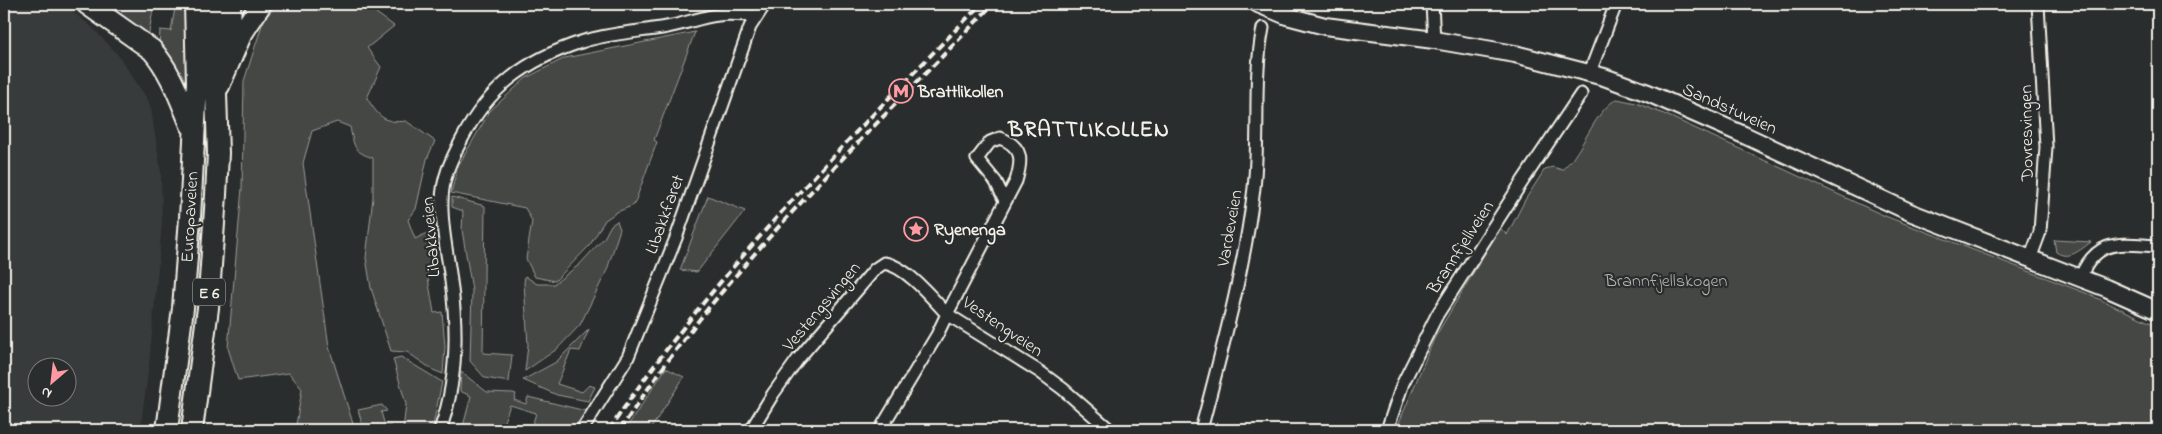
<svg xmlns="http://www.w3.org/2000/svg" width="2162" height="434" viewBox="0 0 2162 434" font-family="'Indie Flower',sans-serif">
  <style>
    .built { fill: #373a3a; fill-rule: evenodd }
    .green { fill: #444645; stroke: #9c9c96 }
    .lines { fill: none; stroke-linecap: round; stroke-linejoin: round }
    .street-casing { stroke: #f4f1e8; stroke-width: 15 }
    .secondary-casing { stroke: #f4f1e8; stroke-width: 20 }
    .highway-casing { stroke: #f4f1e8; stroke-width: 24 }
    .street { stroke: #2a2d2e; stroke-width: 11 }
    .secondary { stroke: #2a2d2e; stroke-width: 16 }
    .highway { stroke: #2a2d2e; stroke-width: 20 }
    .rail { stroke: #f4f1e8; stroke-width: 4; stroke-dasharray: 8 4; stroke-linecap: butt }
    .labels { text-anchor: middle; stroke-width: 4.5; stroke-linejoin: round; paint-order: stroke }
    .shield { fill: #2a2d2e; stroke: #b7b6b0; stroke-width: 1 }
    .shield-label { font-size: 16px; font-weight: bold; fill: #f4f1e8 }
    .poi-label { font-size: 18px; font-weight: bold; fill: #f4f1e8; stroke: #2a2d2e; text-anchor: start }
    .street-label { font-size: 18px; fill: #f4f1e8; stroke: #2a2d2e }
    .park-label { font-size: 18px; fill: #b6b5af; stroke: #2a2d2e }
    .district-label { font-size: 22px; font-weight: bold; letter-spacing: 1px; fill: #f4f1e8; stroke: #2a2d2e }
  </style>
  <rect width="100%" height="100%" fill="#2a2d2e"/>
  <filter id="ink" filterUnits="userSpaceOnUse"><feTurbulence type="fractalNoise" baseFrequency=".02" numOctaves="2"/><feDisplacementMap in="SourceGraphic" scale="10" xChannelSelector="R" yChannelSelector="G"/><feConvolveMatrix kernelMatrix="1 2 1 2 8 2 1 2 1" color-interpolation-filters="sRGB"/></filter>
  <g filter="url(#ink)">
    <path class="built" d="M4,4h59l29,23 26,28 30,45 3,9 10,63 1,52 -13,142 -9,64h-136zM38,366h30v30h-30z"/>
    <path class="green" d="M97,4h57l-6,34z
      M166,4h19l2,87 -28,-44 1,-17 11,1 4,-23 -10,-2z
      M278,4h86l30,22 -27,22 14,19 -14,31c11,18 18,26 39,23l29,20 -8,18 -11,50 -8,11 7,19 18,-9 4,40 -10,2 7,41 8,-1 3,34 -2,28 -10,-4 -26,-18 -16,-1 -20,-63 -5,-30 7,-61v-39c-19,-6 -19,-11 -23,-31l-13,-5 -25,9 -9,32 26,184 26,83h-57l-2,-5 6,-36 -13,-16 -51,7 -10,-32 14,-160 2,-107 20,-62z
      M695,32l-41,108 3,2 -23,63 -17,7 -12,8 -15,25 -35,36 -20,-4 -9,-18 6,-38 -7,-13 -74,-15 7,-27 32,-55 36,-33 39,-20z
      M1617,99l19,4 28,11 221,102 203,78 70,32v104h-762l38,-91 66,-111 7,7 18,-35 20,-31 8,-2 9,3c4,-5 10,-9 13,-15 12,-17 24,-47 42,-56z
      M708,196l37,15 -48,61 -17,-2z
      M452,197l33,9 -2,147 29,2 -3,27 -24,-4 -15,-17 2,-71 -10,-60 1,-19 -11,-4z
      M617,221l3,8 -13,41 -27,55 -23,24 -32,22 3,-26 -4,-62 1,-7 12,8h17l26,-20 24,-26 7,-13z
      M2054,240l37,2c-11,8 -22,19 -35,10z
      M589,329l-9,22 -9,-1 -14,34 25,8 7,-7 6,2 -7,14 -31,-6 -34,-15 33,-18z
      M401,357l41,25 -10,48h-29l3,-26 -13,-45z
      M666,368l18,9 -34,53h-25z
      M461,372l26,20 26,1 3,1 -2,6 12,4 2,-7 58,14 -13,19h-42l5,-17 -26,-8 -9,25h-39l9,-34 -11,-5z
      M382,405l5,6 -6,1 4,14h6l-1,4h-26l-6,-20z"/>
    <g class="lines">
      <g class="street-casing">
        <path id="street" d="M1432,4l2,36
          M1590,72l26,-68
          M1005,201l-9,-19 -19,-23 13,-17 10,-4c24,9 22,23 16,43l-69,133 93,58 23,17 47,41
          M2030,259l10,-27 6,-85 -8,-143
          M2080,278c17,-41 41,-34 78,-32
          M440,430c17,-47 18,-99 11,-149 -3,-26 -10,-53 -9,-79 0,-24 9,-42 20,-63 27,-52 64,-79 119,-97 27,-9 58,-10 86,-15 17,-3 34,-10 51,-12 12,-2 25,0 38,1
          M582,430l46,-73 48,-119 74,-211 15,-23
          M751,430l22,-36 25,-35 77,-90 9,-6c22,3 48,35 63,51l-10,21 -57,95
          M1201,430c20,-77 42,-155 52,-234 8,-56 -1,-112 10,-168
          M1387,430l16,-47 34,-68 85,-133 59,-88"/>
      </g>
      <g class="secondary-casing">
        <path id="secondary" d="M1258,4l29,12 38,10 109,14 81,14 89,23 44,16 96,42 168,78 194,75 52,23"/>
      </g>
      <g class="highway-casing">
        <path id="highway" d="M87,4l65,46c19,22 28,49 39,75
          M230,4l2,45
          M219,86l22,-51 20,-31
          M167,430l16,-122 7,-90 7,-135 -2,-79
          M192,430l16,-122 8,-113 2,-42 -5,-149"/>
      </g>
      <use href="#street" class="street"/>
      <use href="#secondary" class="secondary"/>
      <use href="#highway" class="highway"/>
      <path class="rail" d="M609,430c105,-158 240,-291 372,-426
        M620,430c30,-45 61,-89 96,-131 86,-104 184,-198 277,-295"/>
    </g>
  </g>
  <defs>
    <g id="metro-ring" transform="scale(1.25)"><circle r="9.5" fill="#2a2d2e" stroke="#ff9aa2" stroke-width="1.5"/><path d="M-5.5 5V-5H-3L0 0L3-5H5.5V5H3V-.5L0 4L-3-.5V5Z" fill="#ff9aa2"/></g>
    <g id="sight-ring" transform="scale(1.25)"><circle r="9.5" fill="#2a2d2e" stroke="#ff9aa2" stroke-width="1.5"/><path d="M0-6L1.8-2.2L6-1.7L2.9 1.2L3.7 5.4L0 3.3L-3.7 5.4L-2.9 1.2L-6-1.7L-1.8-2.2Z" fill="#ff9aa2"/></g>
  </defs>
  <g fill-rule="evenodd">
    <use href="#metro-ring" x="901" y="91"/>
    <use href="#sight-ring" x="916" y="229"/>
  </g>
  <g class="labels">
    <rect class="shield" x="193" y="278.5" width="32" height="27" rx="4"/>
    <g class="shield-label">
      <text x="209" y="298">E 6</text>
    </g>
    <g class="poi-label">
      <text x="918" y="97">Brattlikollen</text>
      <text x="934" y="235">Ryenenga</text>
    </g>
    <g class="street-label">
      <text transform="translate(1730 108) rotate(24)" y="6">Sandstuveien</text>
      <text transform="translate(2026 133) rotate(-91)" y="6">Dovresvingen</text>
      <text transform="translate(664 214) rotate(-70)" y="6">Libakkfaret</text>
      <text transform="translate(189 217) rotate(-87)" y="6">Europaveien</text>
      <text transform="translate(1229 228) rotate(-80)" y="6">Vardeveien</text>
      <text transform="translate(430 237) rotate(-95)" y="6">Libakkveien</text>
      <text transform="translate(1460 247) rotate(-57)" y="6">Brannfjellveien</text>
      <text transform="translate(821 306) rotate(-50)" y="6">Vestengsvingen</text>
      <text transform="translate(1003 326) rotate(34)" y="6">Vestengveien</text>
    </g>
    <g class="park-label">
      <text x="1666" y="286">Brannfjellskogen</text>
    </g>
    <g class="district-label">
      <text x="1089" y="136">BRATTLIKOLLEN</text>
    </g>
  </g>
  <rect width="2162" height="434" fill="none" stroke="#2a2d2e" stroke-width="20"/>
  <rect x="10" y="10" width="2142" height="414" fill="none" stroke="#f4f1e8" stroke-width="2" filter="url(#ink)"/>
  <g transform="translate(52 382) rotate(208)"><circle r="24" fill="#2a2d2e" stroke="#7b7b78"/>
  <path d="M0-4L9 19L0 12L-9 19Z" fill="#ff9aa2"/>
  <text y="-8" font-size="14" font-weight="bold" text-anchor="middle" fill="#f4f1e8">N</text>
  </g>
</svg>
